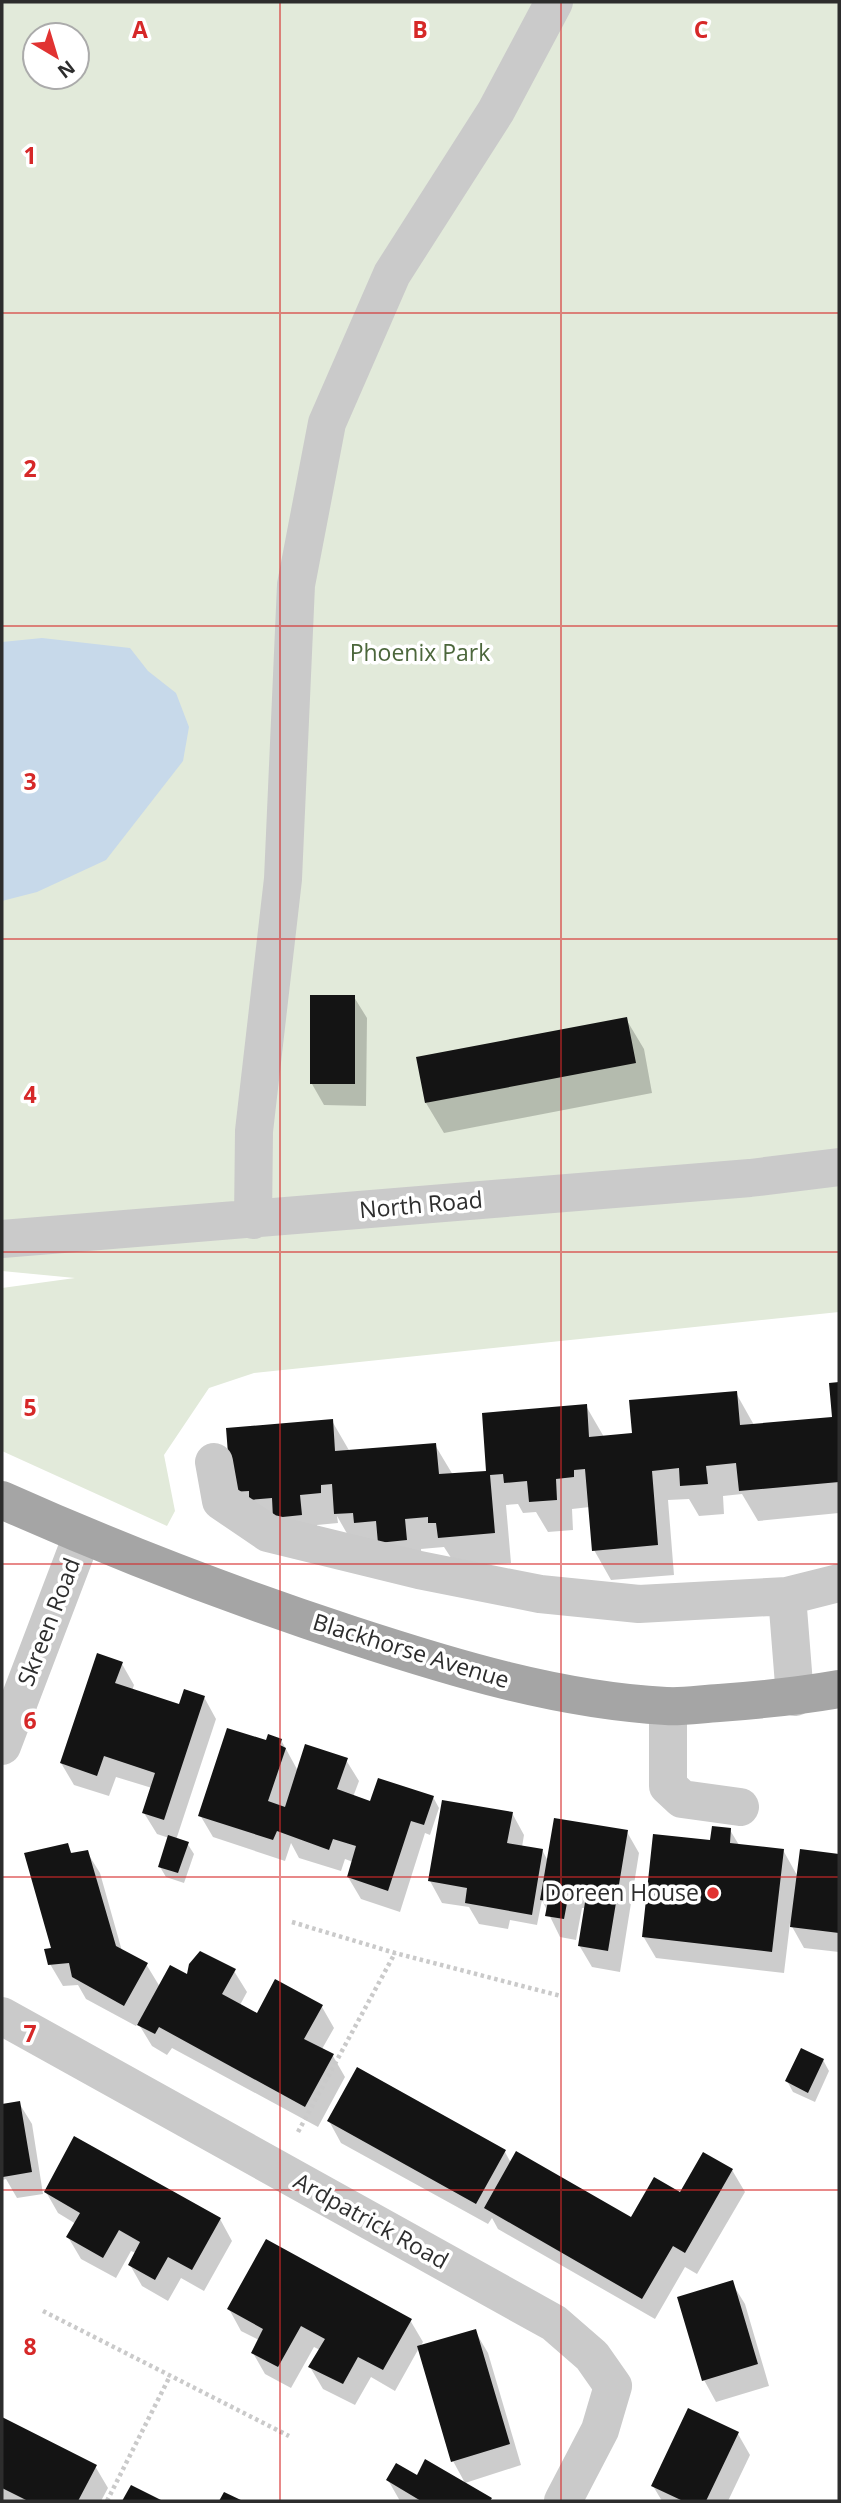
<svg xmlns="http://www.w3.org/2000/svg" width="841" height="2503" viewBox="0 0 841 2503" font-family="'Open Sans',sans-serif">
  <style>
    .green { fill: #e2eada; fill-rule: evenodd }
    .water { fill: #c7d9ea }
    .shadow { fill: #0003 }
    .building { fill: #141414 }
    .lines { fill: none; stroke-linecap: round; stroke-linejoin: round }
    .path { stroke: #cacaca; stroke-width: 4.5; stroke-dasharray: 3.5 3.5; stroke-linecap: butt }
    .minor { stroke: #cacaca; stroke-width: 38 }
    .major { stroke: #a5a5a5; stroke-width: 38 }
    .grid { fill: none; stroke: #d62828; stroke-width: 2; stroke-opacity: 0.55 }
    .poi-dot { fill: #e13332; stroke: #fff; stroke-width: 2.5 }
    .labels { text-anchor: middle; stroke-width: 7; stroke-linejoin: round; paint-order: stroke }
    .park-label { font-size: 23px; fill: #4c673c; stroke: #fff }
    .street-label { font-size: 23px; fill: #2d2d2d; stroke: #fff }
    .poi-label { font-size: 23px; fill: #2d2d2d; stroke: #fff; text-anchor: end }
    .grid-label { font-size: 23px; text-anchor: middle; font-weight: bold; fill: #d62828; stroke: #fff; stroke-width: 7; stroke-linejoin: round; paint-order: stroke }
  </style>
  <rect width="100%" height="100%" fill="#fff"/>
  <path class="green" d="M2,2h837v1310l-585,61 -45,15 -45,67 11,56 -8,15 -165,-75v-163l73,-10 -73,-7zM35,35h42v42h-42z"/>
  <path class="water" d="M42,638l88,10 18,23 28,22 13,34 -6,34 -77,99 -69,32 -35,9v-259z"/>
  <path class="shadow" d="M354,997l13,21 -1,88 -42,-1 -12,-21z
    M626,1019l18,30 8,44 -208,40 -18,-30z
    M831,1384h8v129l-81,8 -16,-27 -19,2 1,18 -25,2 -10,-17 -21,1 6,75 -63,5 -17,-30 -4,-43 -18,2 1,21 -25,2 -12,-20 -13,1 -5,-9 -12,1 5,58 -54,4 -13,-20 -23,2 2,21 -70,-26 -16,-28 1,7 -21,2 1,20 -85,-53 99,-71 18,31 85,-7 18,30 35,-3 98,-66 18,31 30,-2 102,-42 18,32 80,-6z
    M122,1664l12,21 -2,6 48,15 24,-9 12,22 -40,121 11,3 7,11 -10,29 -18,-6 -6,-10 9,-29 -12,-4 -13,-21 8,-25 -36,-11 -7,19 -35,-11 -13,-22z
    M281,1740l17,31 48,-11 13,21 -6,16 18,6 62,-6 6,11 -9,27 -5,-2 -25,79 -39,-13 -13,-22 5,-15 -8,-3 -4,12 -42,-13 -8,-15 -6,18 -72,-24 -13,-22 67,-72z
    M512,1813l12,22 -2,12 20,3 6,11 79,-29 12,21 -19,119 -28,-5 -13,-22 7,-37h-4l-6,32 -16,-3 -18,-37 -5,25 -27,-5 -2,9 -29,-5 -10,-17 -27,-4 -12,-22z
    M730,1830l9,15 44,5 15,27 4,-26 37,5v96l-35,-4 -14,-25 -6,50 -128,-15 -13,-22 69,-94z
    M67,1845l6,10 14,-3 13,21 22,78 24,13 14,23 28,-10 46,-6 13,21 -7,13 17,10 65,-8 12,21 -12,21 11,7 12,21 -27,50 -146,-79 -5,7 -15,-9 -14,-23 -2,3 -50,-27 -8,-14 -15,1 -13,-22z
    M823,2060l6,11 -14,31 -22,-10 -6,-11z
    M19,2103l13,21 11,70 -26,4 -11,-19 -4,1v-74z
    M329,2121l176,31 6,11 121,56 100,-49 13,22 -48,82 -12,-7 -30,52 -157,-90 -6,-11 -4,6 -147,-81z
    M46,2192l174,27 12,22 -28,50 -23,-13 -13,23 -26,-15 -12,-21 6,-12 -5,-2 -15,27 -35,-19 -13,-22 8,-13 -18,-11z
    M732,2283l13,21 24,82 -53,16 -12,-22z
    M229,2309l181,11 13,22 -3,5 55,-16 13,22 33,112 -56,18 -12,-22 -34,-113 -24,43 -24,-14 -16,28 -32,-16 -13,-22 10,-17 -6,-3 -23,41 -26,-14 -12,-21 6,-13 -18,-9z
    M2,2419l93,47 13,22 -7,13h-99z
    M738,2434l12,21 -22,46h-66l-9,-15z
    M417,2477l74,22 1,2h-92l-12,-21z"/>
  <path class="building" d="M310,995h45v89h-45z
    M627,1017l9,46 -211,40 -9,-46z
    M839,1382v100l-100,9 -3,-28 -30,3 2,18 -28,2 -1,-18 -27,3 6,74 -66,6 -7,-82 -11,1v7l-18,2 1,21 -28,2 -2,-21 -23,2 -1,-9 -13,1 5,58 -57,5 -2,-15h-8v-6l-23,2 2,21 -29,3 -2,-22 -22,2 -1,-10 -19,1 -2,-30 -11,1v8l-21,2 2,20 -29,3 -1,-20 -23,2v-9l-18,1 -5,-64 107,-9 2,32 101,-8 3,31 47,-3 -4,-58 105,-9 2,33 43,-4 -3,-33 108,-9 3,34 92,-8 -3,-34z
    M97,1653l26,9 -8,21 64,21 5,-15 21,7 -41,124 -22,-7 13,-40 -51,-17 -7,20 -37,-13z
    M227,1728l39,12 2,-6 14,5 -2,6 6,3 -18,53 17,6 20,-63 43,14 -11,31 33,12 8,-23 56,18 -10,29 -13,-4 -23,70 -41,-14 9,-31 -23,-7 -4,11 -52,-19 -4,9 -75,-24z
    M442,1800l71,12 -6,31 36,6 -11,66 -67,-12 2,-15 -39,-7z
    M554,1818l74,12 -20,121 -30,-5 9,-56 -17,-3 -6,32 -19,-3 3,-15 -8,-1z
    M712,1826l19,2 -1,15 54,6 -12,103 -130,-15 11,-103 57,6z
    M168,1835l21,7 -11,31 -20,-6z
    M68,1843l3,10 17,-3 28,96 32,17 -24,43 -52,-29 -3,-14 -21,2 -4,-16 7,-1 -27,-95z
    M800,1849l39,5v79l-49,-6z
    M200,1951l36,18 -14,25 35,19 18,-34 48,26 -19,34 30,15 -29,53 -146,-80 -4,7 -18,-9 33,-60 17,9 2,-10z
    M801,2048l23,11 -16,34 -23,-12z
    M357,2067l149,83 -30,54 -149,-83z
    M20,2101l12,71 -29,5 -1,-73z
    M74,2136l147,82 -29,52 -24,-13 -13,23 -27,-15 12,-23 -21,-12 -16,28 -37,-21 14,-24 -36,-21z
    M516,2151l115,66 23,-40 26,15 23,-40 30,17 -48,84 -12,-7 -31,53 -158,-91z
    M266,2239l146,80 -29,51 -25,-13 -15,27 -35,-17 17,-28 -24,-13 -23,41 -27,-14 12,-24 -36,-20z
    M733,2280l25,84 -56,17 -25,-84z
    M476,2329l34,115 -59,18 -34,-116z
    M688,2408l51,24 -33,69h-23l-32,-15z
    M2,2417l95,48 -19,36h-50l-26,-13z
    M425,2459l67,39 -2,3h-69l-35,-21 10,-17 21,12z
    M131,2485l32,16h-41z
    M224,2492l19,9h-24z"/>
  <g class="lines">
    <path class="path" d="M292,1922l103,31 166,43
      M298,2132l97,-179
      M43,2311l246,125
      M107,2501l63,-125"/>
    <path class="minor" d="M253,1220l1,-89 29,-252 13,-294 31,-162 65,-149 104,-163 58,-109
      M2,1239l748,-61 89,-11
      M214,1462l7,39 47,32 151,37 121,24 99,10 148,-8 52,-13
      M787,1596l8,101
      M668,1706v80l14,13 58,8
      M2,1746l80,-210
      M2,2016l552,307 38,33 21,30 -13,44 -37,71"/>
    <path class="major" d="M2,1500c114,51 231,96 350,135 101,33 206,65 314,71 17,1 35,-2 53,-3 40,-3 80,-7 120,-14"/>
  </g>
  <path class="grid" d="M280,2v2499M561,2v2499M2,313h837M2,626h837M2,939h837M2,1252h837M2,1564h837M2,1877h837M2,2190h837"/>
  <circle class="poi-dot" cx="713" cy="1893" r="7"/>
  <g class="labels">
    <g class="park-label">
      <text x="420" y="661">Phoenix Park</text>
    </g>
    <g class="street-label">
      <text transform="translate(421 1205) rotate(-5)" y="8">North Road</text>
      <text transform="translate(49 1622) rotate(-69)" y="8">Skreen Road</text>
      <text transform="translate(411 1651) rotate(17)" y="8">Blackhorse Avenue</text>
      <text transform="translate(371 2221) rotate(29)" y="8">Ardpatrick Road</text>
    </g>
    <g class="poi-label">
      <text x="699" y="1901">Doreen House</text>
    </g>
  </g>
  <g class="grid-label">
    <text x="140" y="38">A</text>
    <text x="420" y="38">B</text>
    <text x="701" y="38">C</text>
    <text x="30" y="164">1</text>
    <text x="30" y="477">2</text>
    <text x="30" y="790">3</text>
    <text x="30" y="1103">4</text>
    <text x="30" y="1416">5</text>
    <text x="30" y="1729">6</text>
    <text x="30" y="2042">7</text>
    <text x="30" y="2355">8</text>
  </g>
  <rect width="841" height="2503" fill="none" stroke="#2d2d2d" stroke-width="7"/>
  <g transform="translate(56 56) rotate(142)"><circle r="33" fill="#ffffff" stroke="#ababab" stroke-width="2"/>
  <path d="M0-5L12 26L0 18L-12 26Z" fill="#e13332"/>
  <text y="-10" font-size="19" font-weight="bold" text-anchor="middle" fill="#2d2d2d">N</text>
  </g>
</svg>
